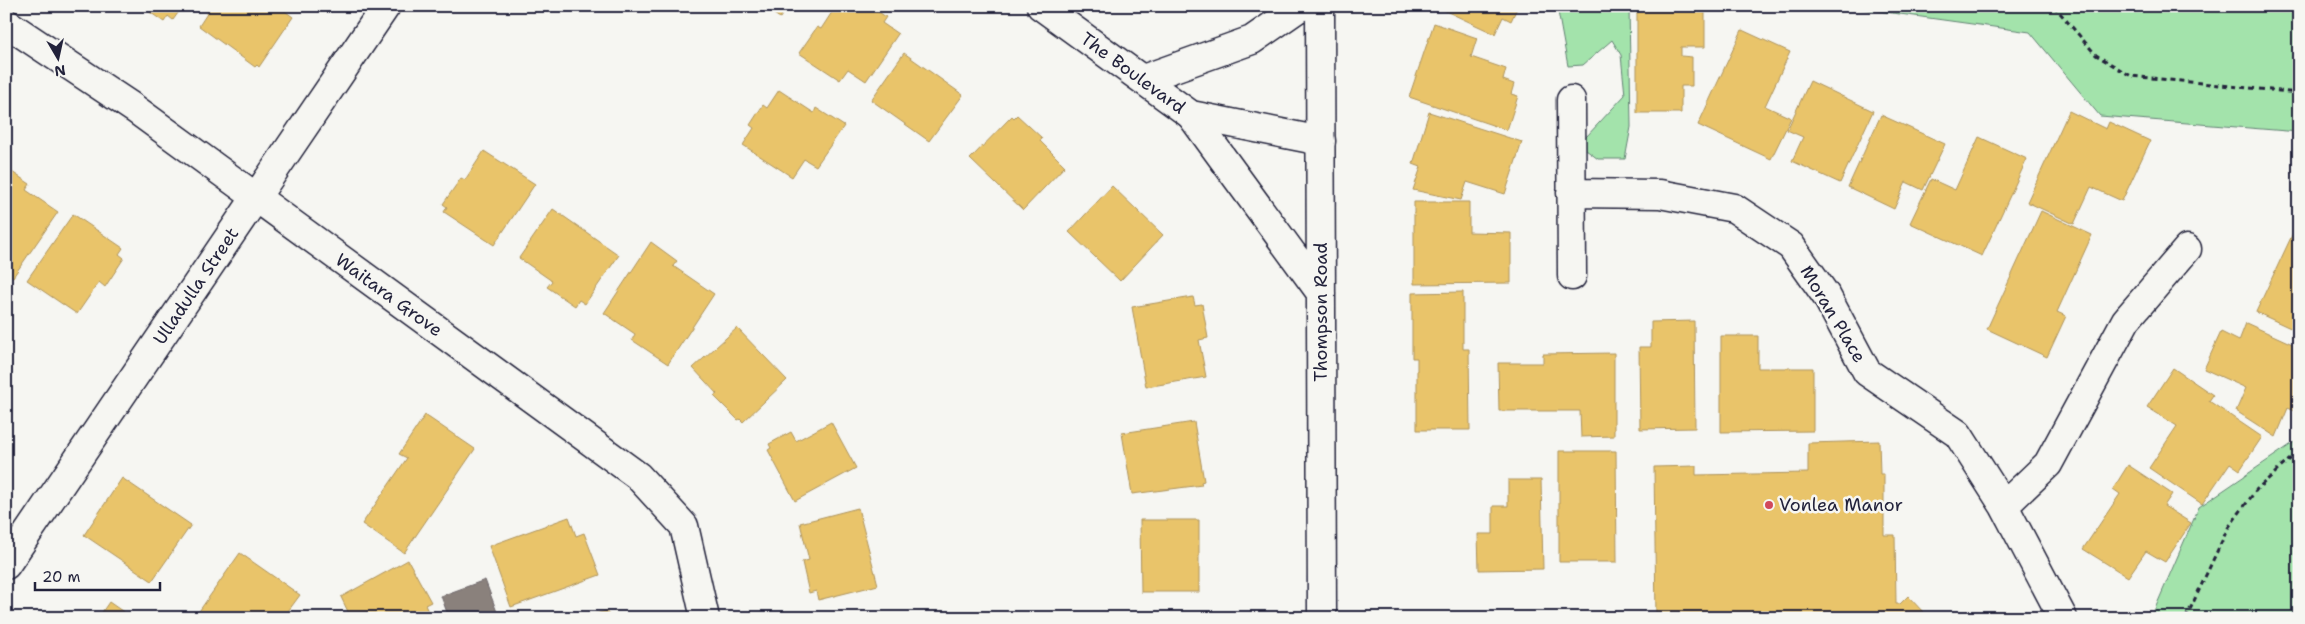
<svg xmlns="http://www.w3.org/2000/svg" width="2305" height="624" viewBox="0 0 2305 624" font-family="'Shantell Sans',sans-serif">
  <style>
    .green { fill: #a3e3ab; stroke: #628273 }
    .homes { fill: #e9c46a; stroke: #ad935c }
    .industry { fill: #8a817c; stroke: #6b6468 }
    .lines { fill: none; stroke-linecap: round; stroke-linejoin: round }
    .minor-casing { stroke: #22223b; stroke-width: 31 }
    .tertiary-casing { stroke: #22223b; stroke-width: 31 }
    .secondary-casing { stroke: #22223b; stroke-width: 31 }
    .path { stroke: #22223b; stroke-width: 3; stroke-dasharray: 5 4; stroke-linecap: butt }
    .minor { stroke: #f6f6f2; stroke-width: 28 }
    .tertiary { stroke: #f6f6f2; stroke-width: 28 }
    .secondary { stroke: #f6f6f2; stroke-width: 28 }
    .poi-dot { fill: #d1495b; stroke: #f6f6f2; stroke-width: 2 }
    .labels { text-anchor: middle; stroke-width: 5; stroke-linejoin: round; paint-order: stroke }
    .street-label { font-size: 18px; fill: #22223b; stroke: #f6f6f2 }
    .poi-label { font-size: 18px; fill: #22223b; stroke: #f6f6f2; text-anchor: start }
  </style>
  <rect width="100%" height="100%" fill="#f6f6f2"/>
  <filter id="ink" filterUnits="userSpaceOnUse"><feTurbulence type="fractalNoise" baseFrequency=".02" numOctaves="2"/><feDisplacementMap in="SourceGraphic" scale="10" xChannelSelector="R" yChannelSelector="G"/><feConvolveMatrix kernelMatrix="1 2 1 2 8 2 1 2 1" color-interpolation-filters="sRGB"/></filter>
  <g filter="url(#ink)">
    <path class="green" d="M1557,6h72l2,121 -6,32h-27l-12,-9v-13l39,-42 -4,-40 -9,-15 -29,25 -15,1z
      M1842,6h457v126l-199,-16 -70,-84z
      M2299,439v179h-148l48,-111z"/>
    <path class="homes" d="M141,6h42l-10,14 -5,-4 -4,6z
      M212,6h66l15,11 -34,50 -2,-2 -2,2 -56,-41z
      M762,6h26l-8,12z
      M836,6h22l4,3 3,-3h5l16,11 -4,6 16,11 -32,47 -18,-12 -8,11 -41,-27 18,-26 4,2z
      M1435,6h83l-7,15 -8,-4 -8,17z
      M1637,6h68v41h-24v9l11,1v29h-11v27h-44z
      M1434,23l43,15 -6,19 35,12 -3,11 11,4 -3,10 7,2 -11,34 -98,-33z
      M1742,30l48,22 -25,54 26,12 -20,41 -73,-34z
      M904,53l59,42 -34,46 -58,-41z
      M1810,81l63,30 -33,72 -48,-22 11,-24 -16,-7z
      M779,90l35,23 2,-5 28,18 -28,40 -12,-7 -12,18 -49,-32 11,-17 -4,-3 13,-20 4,3z
      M2069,111l37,18 3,-7 41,19 -28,60 -31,-14 -17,37 -47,-22z
      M1429,112l93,30 -17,52 -38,-12 -6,18 -48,-10 8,-23 -8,-3z
      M1017,115l25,23 -2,3 25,25 -42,44 -53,-51 42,-43 2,2z
      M1881,115l64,29 -22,46 -17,-8 -12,27 -46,-22z
      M1979,137l48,22 -45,97 -72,-33 21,-44 24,11z
      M484,151l51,33 -41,61 -50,-33 3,-5 -4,-3 18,-26 4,2z
      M6,168l24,16 -4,6 32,22 -45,65 -7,-4z
      M1112,186l51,49 -43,46 -51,-49z
      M1414,202h55v30l42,1v50l-97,1z
      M553,209l66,46 -34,49 -6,-4 -4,6 -28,-19 5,-6 -33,-23z
      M2041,211l51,24 -35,77 9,4 -19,41 -60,-28z
      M73,214l50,34 -4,6 5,4 -19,29 -6,-5 -22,32 -50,-34z
      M2294,231l5,2v99l-43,-20z
      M651,242l26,19 -4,5 41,28 -46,70 -36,-24 3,-6 -31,-21z
      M1463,292v57h6l1,81h-53v-72h-5v-65z
      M1193,297l2,8 7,-1 6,34 -9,2 7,37 -60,10 -14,-80z
      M1694,321l1,107 -55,1 -1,-82h12v-25z
      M2246,323l53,24v66l-11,-5 -12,29 -40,-26 10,-23 -42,-19 17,-37 18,9z
      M737,328l50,52 -44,42 -3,-3 -2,1 -24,-24 3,-2 -24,-26z
      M1721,336h37v32h55v63l-92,1z
      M1614,353v83l-33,1 -1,-26h-81l-1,-48h45v-9z
      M2173,368l40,27 -4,6 53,36 -22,33 -10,-7 -28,41 -53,-36 28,-42 -30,-19z
      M425,415l50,34 -71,104 -42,-29 45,-66 -8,-4z
      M831,422l25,46 -61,33 -27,-51 3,-2 -2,-4 22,-12 5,9z
      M1194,422l10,59 -3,1 1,3 -70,9 -10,-61z
      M1879,441l1,33h4v61h11l1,69h4l8,-8 16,17 -4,5h-264l-2,-151 42,-1v9l112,-2v-30z
      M1559,451h57l1,111h-58z
      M2128,465l44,29 -8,12 27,17 -26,39 -19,-11 -18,26 -45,-28 37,-55 -7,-5z
      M122,478l69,47 -39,56 -68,-46z
      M1508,480h33l2,89 -64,1 -1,-36h15v-28h15z
      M858,508l20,77 -60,15 -2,-9 -7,2 -7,-31 7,-2 -9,-37z
      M569,517l7,19 8,-3 16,42 -89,32 -22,-61z
      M1140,520h59v72h-58z
      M240,553l60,42 -17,23h-86l-2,-1z
      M408,560l23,42 -6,3 6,13h-80l-10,-21z
      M109,602l23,16h-34z
      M606,611l5,7h-29z
      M1140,615h60v3h-60z"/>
    <path class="industry" d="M485,580l12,32 -15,6h-33l-8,-22z"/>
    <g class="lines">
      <g class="minor-casing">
        <path id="minor" d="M6,23l129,86 503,367 46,50 21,92
          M1571,100l1,176
          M1571,193l89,1 74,14 57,38 36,51 40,75 91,62 46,72 59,112
          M2004,506l44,-42 78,-144 61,-71
          M6,565l380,-559"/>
      </g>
      <g class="tertiary-casing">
        <path id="tertiary" d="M1041,6l150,109 130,26"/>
      </g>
      <g class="secondary-casing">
        <path id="secondary" d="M1320,6l2,612
          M1143,79l109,-39 49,-34
          M1191,115l130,178"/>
      </g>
      <path class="path" d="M2054,6l42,49 35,21 168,17
        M2186,618l42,-90 29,-39 42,-38"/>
      <use href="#minor" class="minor"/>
      <use href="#tertiary" class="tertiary"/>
      <use href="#secondary" class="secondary"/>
    </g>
  </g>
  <circle class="poi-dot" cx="1769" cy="505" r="5"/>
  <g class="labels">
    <g class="street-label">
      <text transform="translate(1133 73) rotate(36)" y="6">The Boulevard</text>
      <text transform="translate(196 286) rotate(-56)" y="6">Ulladulla Street</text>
      <text transform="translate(389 295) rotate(36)" y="6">Waitara Grove</text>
      <text transform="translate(1321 312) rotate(-90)" y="6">Thompson Road</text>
      <text transform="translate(1833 314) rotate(59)" y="6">Moran Place</text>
    </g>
    <g class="poi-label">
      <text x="1779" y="511">Vonlea Manor</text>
    </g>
  </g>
  <rect width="2305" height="624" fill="none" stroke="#f6f6f2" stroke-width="25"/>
  <rect x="12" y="12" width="2280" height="599" fill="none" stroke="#22223b" stroke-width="2" filter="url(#ink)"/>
  <g transform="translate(58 58) rotate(171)" stroke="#f6f6f2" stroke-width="4" paint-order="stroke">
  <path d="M0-4L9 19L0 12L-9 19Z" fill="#22223b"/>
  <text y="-8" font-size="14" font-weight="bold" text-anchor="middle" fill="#22223b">N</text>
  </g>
  <path d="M35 582v8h125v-8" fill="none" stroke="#22223b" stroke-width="2.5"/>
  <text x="42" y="582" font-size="15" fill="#22223b" stroke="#f6f6f2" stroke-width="4" paint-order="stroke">20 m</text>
</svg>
